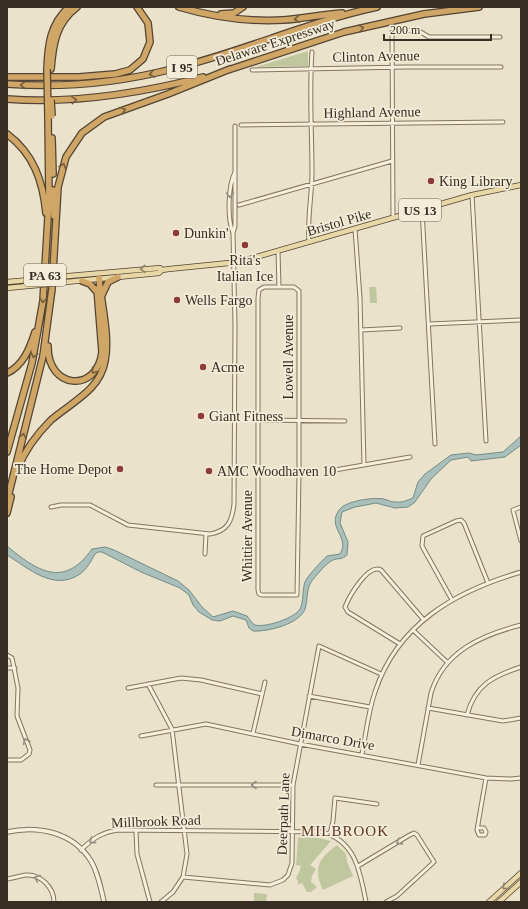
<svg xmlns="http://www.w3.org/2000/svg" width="528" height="909" viewBox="0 0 528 909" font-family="'Times New Roman',serif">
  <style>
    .green { fill: #c0c79e }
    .water { fill: #aabfba; stroke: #718d87 }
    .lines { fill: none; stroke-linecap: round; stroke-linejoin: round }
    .minor-casing { stroke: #857560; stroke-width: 5 }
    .tertiary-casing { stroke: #857560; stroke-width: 5.5 }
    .primary-casing { stroke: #534434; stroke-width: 6 }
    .motorway-casing { stroke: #534434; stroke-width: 8 }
    .minor { stroke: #f5efdc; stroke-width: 3 }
    .tertiary { stroke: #f5efdc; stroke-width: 3.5 }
    .primary { stroke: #e8d7a7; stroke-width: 4.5 }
    .motorway { stroke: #cfa665; stroke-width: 5.5 }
    .primary-bridge-casing { stroke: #534434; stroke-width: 6; stroke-linecap: butt }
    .motorway-bridge-casing { stroke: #534434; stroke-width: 8; stroke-linecap: butt }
    .primary-bridge { stroke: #e8d7a7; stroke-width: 4.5 }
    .motorway-bridge { stroke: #cfa665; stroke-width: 5.5 }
    .oneway { stroke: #745d3d }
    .oneway2 { stroke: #968e7f }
    .oneway3 { stroke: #908264 }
    .poi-dot { fill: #8d3b37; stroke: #f2ecd8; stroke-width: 1.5 }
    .labels { text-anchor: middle; stroke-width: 3.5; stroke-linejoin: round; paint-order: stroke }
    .shield { fill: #f2ecd8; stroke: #6f6659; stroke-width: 1 }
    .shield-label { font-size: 13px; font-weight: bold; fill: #372d22 }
    .street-label { font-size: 14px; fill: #372d22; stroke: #f2ecd8 }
    .poi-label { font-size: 14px; fill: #372d22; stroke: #f2ecd8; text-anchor: start }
    .neighbourhood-label { font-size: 15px; letter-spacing: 1px; fill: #5f3526; stroke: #f2ecd8 }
  </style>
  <rect width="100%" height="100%" fill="#eae2ca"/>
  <path class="green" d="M308,51v15l-52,1z
    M369,287h7l1,16h-7z
    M301,836l14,1 16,4 -21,24 6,4 -4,7 -1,6 6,5 -6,5h-4l-5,-9 -4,2v-4l-2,-3 4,-8v-3l2,-1 -6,-1 2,-27z
    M337,845l9,9 1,8 6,14 -30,14c-10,-22 -5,-31 14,-45z
    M254,893l13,1 -1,8 -12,-1z"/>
  <path class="water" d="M521,436v9l-16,12 -34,4 -3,-4 -17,3 -20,19 -16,23 -7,5 -13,1 -19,-5 -21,4 -13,5 -2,11 8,19 -1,13c-5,5 -9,3 -14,5 -7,3 -17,16 -22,22 -5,8 -3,19 -6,27 -5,15 -38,23 -52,22l-4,-3 -3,-8 -13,-4 -13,5 -8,-1 -13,-8 -6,-7 -4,-10 -9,-7 -39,-16 -39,-20h-4l-3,2c-4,7 -8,15 -15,20 -26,18 -52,-6 -73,-19v-9c30,25 57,43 85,3l13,-2 9,3 64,31 11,9 13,17 11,10 20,-6 14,5c3,3 4,7 8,9 10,3 40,-7 45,-16 4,-7 2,-19 5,-27 3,-7 16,-20 22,-26l13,-2c11,-17 -15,-27 0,-45 6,-8 33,-12 44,-10 4,1 7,3 11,3 7,1 13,-2 18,-4l5,-16 7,-8 26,-19 18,-2 7,2 27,-3z"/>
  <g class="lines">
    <g class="minor-casing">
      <path id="minor" d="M252,70l153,-3h96
        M241,125l262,-3
        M472,195l14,246
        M239,205l153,-44
        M422,210l13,234
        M393,218l-1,-186 22,-2 5,1 10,6h71
        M355,229l5,69 4,167
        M233,233l2,-7v-100
        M309,242c-2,-24 3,-46 3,-70 0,-40 -3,-80 0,-120
        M278,251l1,36
        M264,287h30l5,4v183l-2,121h-35l-3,-1 -1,-4v-292l1,-8z
        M429,324l92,-4
        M361,330l39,-2
        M258,420l87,1
        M329,471l81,-14
        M51,507l10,-2h29l38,20 82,9c18,-3 22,-13 24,-30l1,-179 -2,-92c-6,-15 -5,-47 2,-61
        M521,507l-8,3 8,31
        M205,554l1,-20
        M452,600l-30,-54 1,-10 33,-15 5,-1 3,3 24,60
        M413,630l34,32
        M400,644l-52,-32 -3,-5c4,-10 23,-44 36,-37l42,49
        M7,655l5,3 6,30 -1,28 13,34 -1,4 -8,6h-14
        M7,668h8
        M148,684l24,45 15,125 -4,23 -10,15 -12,10
        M128,688l53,-10 20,2 61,14
        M309,696l61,11
        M428,708l75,13 18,-3
        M467,715c8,-30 26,-39 54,-48
        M253,733l12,-51
        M141,736l65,-12 94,20 186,34 25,1 10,-1
        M362,754c4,-20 6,-42 13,-62 22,-68 81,-101 146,-120
        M418,765l13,-72c13,-42 51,-58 90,-68
        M156,785h137
        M479,828h5l2,4 -1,3h-6l-2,-5 9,-52
        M136,831l1,23 13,48
        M330,834l3,-13 2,-23 42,6
        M81,850c11,-11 21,-18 37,-20l204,2c34,9 38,40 44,70
        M358,866l50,-30 6,-3 3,2 17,27 -37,34 -11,6
        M183,877l87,8 13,-5 5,-5 4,-12 1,-78 26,-139 62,28
        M7,879c6,-1 13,-3 19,-4 15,-1 28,13 28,27"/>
    </g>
    <g class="tertiary-casing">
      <path id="tertiary" d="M7,832c31,-7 66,0 84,29 7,12 10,27 13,41"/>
    </g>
    <g class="primary-casing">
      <path id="primary" d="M57,277l103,-9 2,2
        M7,282l33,-3
        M56,283l103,-10 3,-3 7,-1 70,-7 233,-67 49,-10
        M7,288l32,-3
        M489,902l32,-29
        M499,902l22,-20"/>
    </g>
    <g class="motorway-casing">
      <path id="motorway" d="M179,7c34,10 69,15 104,13 20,-1 39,-6 59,-7
        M221,14l13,-1 9,-6
        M47,69c1,-24 3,-45 22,-62
        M51,69c2,-25 5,-46 26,-62
        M228,70l116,-38 80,-18 55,-7
        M7,77h72l36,-3 15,-4 13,-11 7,-17 -2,-19 -11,-16
        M7,84c55,4 111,-1 165,-15 70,-17 135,-47 205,-62
        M7,99c67,5 131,-5 196,-22
        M7,134c27,20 36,48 39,79
        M52,138l1,36
        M53,190l1,26
        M82,281l8,3 7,8
        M102,295l6,-13 10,-5
        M48,346c-1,43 49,48 54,6l-5,-63
        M7,373c16,-7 23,-25 28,-41
        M7,452l25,-89 11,-62 6,-101 -1,-84
        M18,468c7,-18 19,-34 33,-48 21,-18 49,-30 54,-59 5,-25 -4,-58 -6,-83
        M7,501l36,-145 9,-67 6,-102 8,-30 16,-24 22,-16 64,-23 62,-25
        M7,513l4,-16"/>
    </g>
    <use href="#minor" class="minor"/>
    <use href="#tertiary" class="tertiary"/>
    <use href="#primary" class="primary"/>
    <use href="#motorway" class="motorway"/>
    <g class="primary-bridge-casing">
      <path id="primary-bridge" d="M40,279l17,-2
        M39,285l17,-2"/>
    </g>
    <g class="motorway-bridge-casing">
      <path id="motorway-bridge" d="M47,69l1,47
        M51,100l1,16"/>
    </g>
    <use href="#primary-bridge" class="primary-bridge"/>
    <use href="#motorway-bridge" class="motorway-bridge"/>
  </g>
  <defs><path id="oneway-chevron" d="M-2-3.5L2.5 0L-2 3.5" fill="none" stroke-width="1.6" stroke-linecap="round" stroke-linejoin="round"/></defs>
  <g class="oneway">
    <use href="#oneway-chevron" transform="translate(297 19) rotate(174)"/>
    <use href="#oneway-chevron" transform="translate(361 28) rotate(-14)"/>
    <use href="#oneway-chevron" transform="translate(152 74) rotate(168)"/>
    <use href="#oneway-chevron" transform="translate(23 85) rotate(-178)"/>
    <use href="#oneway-chevron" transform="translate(74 100) rotate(-5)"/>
    <use href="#oneway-chevron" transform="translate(123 110) rotate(-20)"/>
    <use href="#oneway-chevron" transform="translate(63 166) rotate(-71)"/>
    <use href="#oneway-chevron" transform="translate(43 300) rotate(96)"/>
    <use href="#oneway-chevron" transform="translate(34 355) rotate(102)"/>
    <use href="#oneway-chevron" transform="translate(94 371) rotate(129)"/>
    <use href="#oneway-chevron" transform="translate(23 436) rotate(-76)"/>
  </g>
  <g class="oneway2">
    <use href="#oneway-chevron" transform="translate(230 195) rotate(90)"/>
    <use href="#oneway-chevron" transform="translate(26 741) rotate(-113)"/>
    <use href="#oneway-chevron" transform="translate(254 785) rotate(-180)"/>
    <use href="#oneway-chevron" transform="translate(92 841) rotate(143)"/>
    <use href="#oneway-chevron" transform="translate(399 842) rotate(148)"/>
    <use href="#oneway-chevron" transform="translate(37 878) rotate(-156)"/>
  </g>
  <g class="oneway3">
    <use href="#oneway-chevron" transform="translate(143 269) rotate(176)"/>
    <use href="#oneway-chevron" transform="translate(505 887) rotate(137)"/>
  </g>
  <g class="poi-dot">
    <circle cx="431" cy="181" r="4"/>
    <circle cx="176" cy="233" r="4"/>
    <circle cx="245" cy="245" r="4"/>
    <circle cx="177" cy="300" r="4"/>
    <circle cx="203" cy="367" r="4"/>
    <circle cx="201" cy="416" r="4"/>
    <circle cx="120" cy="469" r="4"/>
    <circle cx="209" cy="471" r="4"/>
  </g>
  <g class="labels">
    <g class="shield">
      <rect x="167" y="56" width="30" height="22" rx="3"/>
      <rect x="399" y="199" width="42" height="22" rx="3"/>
      <rect x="24" y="264" width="42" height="22" rx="3"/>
    </g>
    <g class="shield-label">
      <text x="182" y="72">I 95</text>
      <text x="420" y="215">US 13</text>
      <text x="45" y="280">PA 63</text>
    </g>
    <g class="street-label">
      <text transform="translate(275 42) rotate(-18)" y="5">Delaware Expressway</text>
      <text transform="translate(376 56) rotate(-1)" y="5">Clinton Avenue</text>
      <text transform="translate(372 112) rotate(-1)" y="5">Highland Avenue</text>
      <text transform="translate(339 222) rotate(-16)" y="5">Bristol Pike</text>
      <text transform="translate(288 357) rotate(-90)" y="5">Lowell Avenue</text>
      <text transform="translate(247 536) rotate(-90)" y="5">Whittier Avenue</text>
      <text transform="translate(333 738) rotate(10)" y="5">Dimarco Drive</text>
      <text transform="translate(283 814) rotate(-88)" y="5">Deerpath Lane</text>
      <text transform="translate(156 821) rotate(-2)" y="5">Millbrook Road</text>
    </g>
    <g class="poi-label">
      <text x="439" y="186">King Library</text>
      <text x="184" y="238">Dunkin'</text>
      <text x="245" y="265" text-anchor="middle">Rita's<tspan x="245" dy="16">Italian Ice</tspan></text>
      <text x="185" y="305">Wells Fargo</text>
      <text x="211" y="372">Acme</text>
      <text x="209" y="421">Giant Fitness</text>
      <text x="112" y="474" text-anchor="end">The Home Depot</text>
      <text x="217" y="476">AMC Woodhaven 10</text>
    </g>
    <g class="neighbourhood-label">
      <text x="345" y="836">MILBROOK</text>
    </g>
  </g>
  <rect width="528" height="909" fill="none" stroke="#372d22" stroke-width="16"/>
  <path d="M384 34v6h107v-6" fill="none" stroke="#372d22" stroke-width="2"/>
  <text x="390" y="34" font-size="12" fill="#372d22" stroke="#f2ecd8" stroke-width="3" paint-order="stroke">200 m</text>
</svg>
